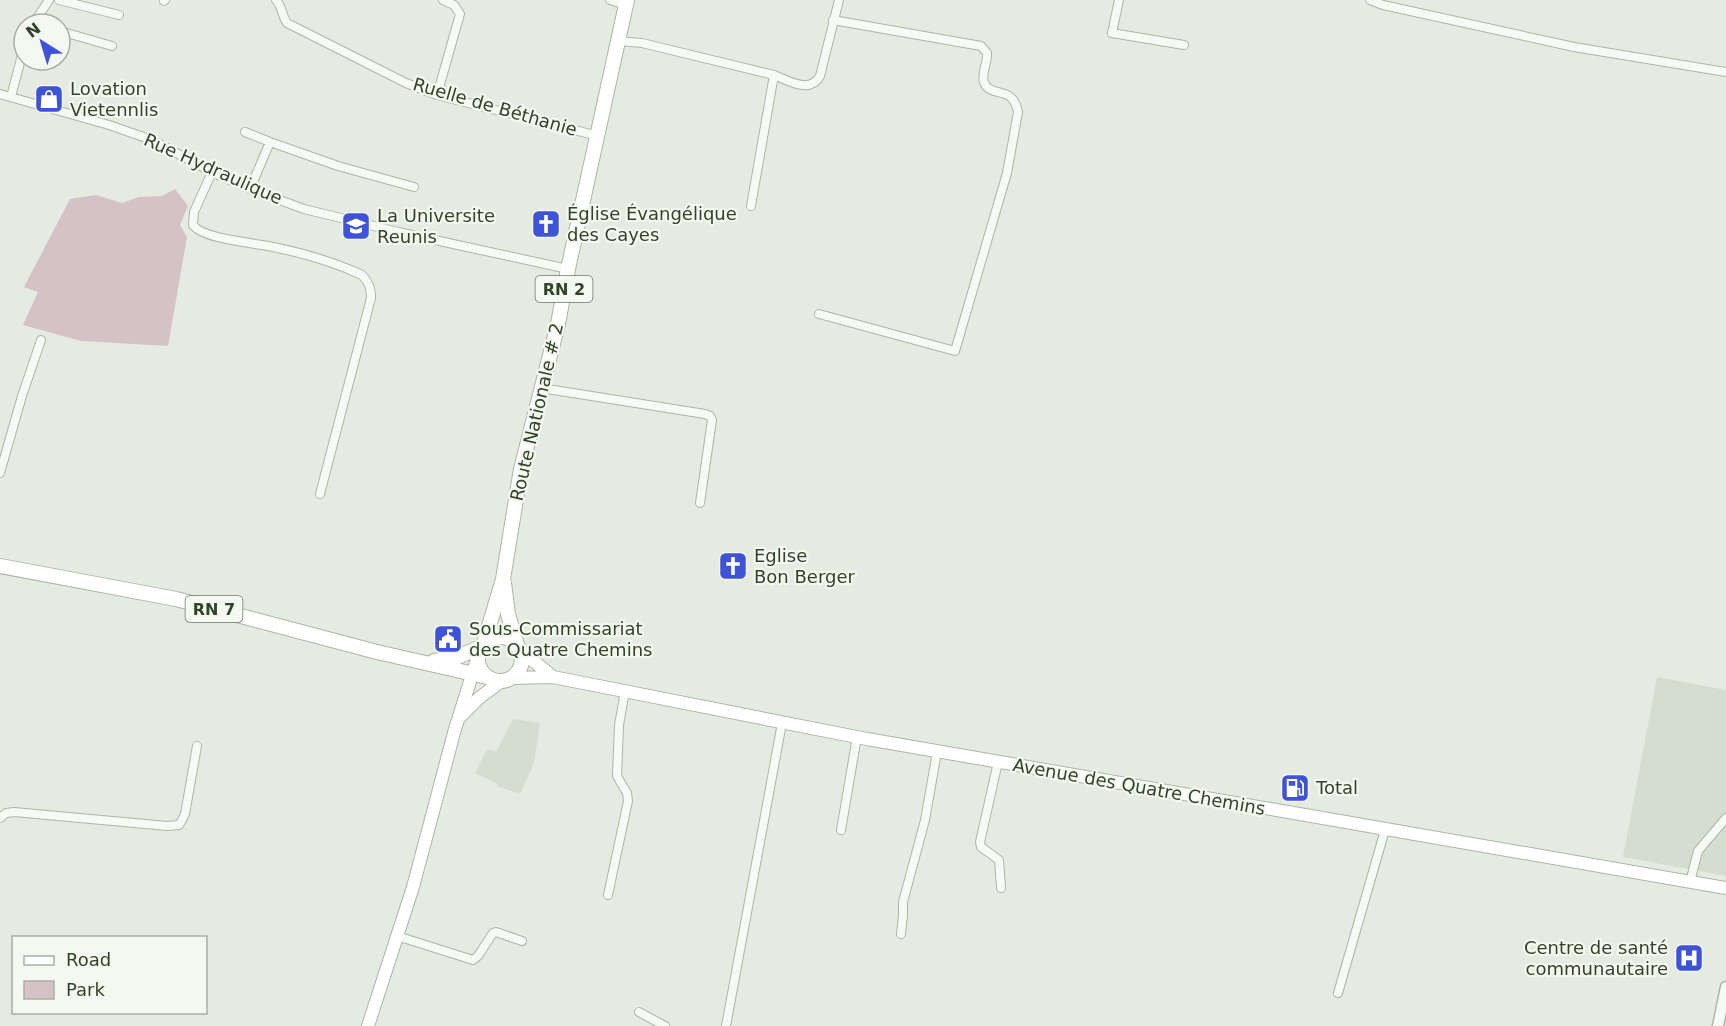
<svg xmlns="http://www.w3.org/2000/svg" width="1726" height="1026" viewBox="0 0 1726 1026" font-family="'DejaVu Sans',sans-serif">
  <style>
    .built { fill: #d4ddcf }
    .green { fill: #d5c2c6 }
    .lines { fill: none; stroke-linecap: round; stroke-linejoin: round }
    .minor-casing { stroke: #acb6a6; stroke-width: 10 }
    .tertiary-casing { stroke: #acb6a6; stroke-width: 13 }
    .secondary-casing { stroke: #acb6a6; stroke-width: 14 }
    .primary-casing { stroke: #a9b8a0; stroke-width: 16 }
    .minor { stroke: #f6f9f4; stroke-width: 8 }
    .tertiary { stroke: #f6f9f4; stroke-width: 10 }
    .secondary { stroke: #fff; stroke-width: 12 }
    .primary { stroke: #fff; stroke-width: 14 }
    .labels { text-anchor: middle; stroke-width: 4.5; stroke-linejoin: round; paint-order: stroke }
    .shield { fill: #f4f8f1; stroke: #6c7a64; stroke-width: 1.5 }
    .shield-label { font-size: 16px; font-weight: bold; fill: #324428 }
    .poi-label { font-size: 18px; fill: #324428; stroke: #f4f8f1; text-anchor: start }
    .street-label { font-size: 18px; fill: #324428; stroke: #f4f8f1 }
  </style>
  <rect width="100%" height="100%" fill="#e5ebe1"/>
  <path class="built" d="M1657,677l69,13v186l-103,-19z
    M513,719l27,4 -6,40 -14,31 -23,-8 1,-2 -23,-11 12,-24 9,3z"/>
  <path class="green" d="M175,189l13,17 -8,19 7,12 -19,109 -87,-5 -58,-16 15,-33 -14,-5 46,-88 26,-4 26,8 17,-6 23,-1z"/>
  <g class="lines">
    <g class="minor-casing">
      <path id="minor" d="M59,0l60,15
        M276,0c6,6 6,16 11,23l119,60 31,12 161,41
        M610,0l16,5
        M1119,0l-7,33 72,12
        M1370,0l13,5 191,42 152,25
        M164,1l1,-1
        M33,24l16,-24
        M60,31l52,15
        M618,41l24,2 132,32
        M0,94l109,31 43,15 60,32 38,17 54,20 94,23 170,37
        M437,95l23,-81 -6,-9 -11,-5
        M11,97l13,-50
        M245,132l25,10
        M212,172l-18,40 -1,13c11,15 65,18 85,23 28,6 58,15 84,27 7,8 9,13 9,23l-51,196
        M250,189l20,-47 68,24 76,21
        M751,206l23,-131c15,6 36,19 46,1l19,-76
        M819,314l136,37 52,-178 11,-61c-5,-28 -28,-13 -34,-30 -3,-9 4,-20 3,-29l-6,-7 -148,-26
        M541,388l164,26 5,2 2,4 -12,83
        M0,473l22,-77 19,-56
        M998,762l-18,80 1,5 18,13 2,28
        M0,818l6,-5 8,-1 153,14 12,-1 3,-5 3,-6 12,-68
        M841,830l16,-93
        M1690,882l8,-31 28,-33
        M608,895l20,-94 -1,-8 -10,-17 2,-51 6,-34
        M901,934l2,-18v-14l22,-82 12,-68
        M397,936l76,24 5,-4 15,-23 3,-1 26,9
        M1338,993l47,-163
        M639,1012l26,14
        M726,1026l56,-303"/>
    </g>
    <g class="tertiary-casing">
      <path id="tertiary" d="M1718,1026l8,-39"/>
    </g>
    <g class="secondary-casing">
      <path id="secondary" d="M520,650l33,27
        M512,678l41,-1 314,62 859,149
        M460,717l19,-19 24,-18
        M368,1026l45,-139 42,-158 24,-76"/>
    </g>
    <g class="primary-casing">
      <path id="primary" d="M0,566l176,33 201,53 110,25
        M504,583l4,31 9,32
        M478 659a22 22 0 1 1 44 0a22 22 0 1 1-44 0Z
        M484,643l19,-64 18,-110 37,-145 10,-55 59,-269
        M434,661l21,-3 26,-11"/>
    </g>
    <use href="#minor" class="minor"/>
    <use href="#tertiary" class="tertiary"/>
    <use href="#secondary" class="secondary"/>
    <use href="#primary" class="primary"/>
  </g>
  <defs>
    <g id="shop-square" transform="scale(1.5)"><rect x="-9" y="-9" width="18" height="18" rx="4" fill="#3f53d8" stroke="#f4f8f1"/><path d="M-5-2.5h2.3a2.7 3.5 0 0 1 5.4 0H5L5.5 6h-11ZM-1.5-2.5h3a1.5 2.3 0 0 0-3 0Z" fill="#fff"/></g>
    <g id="church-square" transform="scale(1.5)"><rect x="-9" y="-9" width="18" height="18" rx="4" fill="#3f53d8" stroke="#f4f8f1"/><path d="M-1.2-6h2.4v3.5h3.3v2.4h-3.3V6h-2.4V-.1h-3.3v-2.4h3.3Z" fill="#fff"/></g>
    <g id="school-square" transform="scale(1.5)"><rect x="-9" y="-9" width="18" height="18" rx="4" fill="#3f53d8" stroke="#f4f8f1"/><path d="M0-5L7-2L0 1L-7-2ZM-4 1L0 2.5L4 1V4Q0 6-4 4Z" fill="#fff"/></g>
    <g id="civic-square" transform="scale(1.5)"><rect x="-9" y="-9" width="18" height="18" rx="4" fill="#3f53d8" stroke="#f4f8f1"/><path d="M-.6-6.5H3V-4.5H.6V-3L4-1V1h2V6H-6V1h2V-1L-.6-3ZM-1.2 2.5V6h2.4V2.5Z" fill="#fff"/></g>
    <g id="fuel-square" transform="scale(1.5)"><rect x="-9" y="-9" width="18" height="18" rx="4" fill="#3f53d8" stroke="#f4f8f1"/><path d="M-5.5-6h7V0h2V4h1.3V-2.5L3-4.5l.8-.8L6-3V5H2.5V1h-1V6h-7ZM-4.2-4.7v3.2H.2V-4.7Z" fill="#fff"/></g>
    <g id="hospital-square" transform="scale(1.5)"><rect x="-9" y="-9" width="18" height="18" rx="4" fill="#3f53d8" stroke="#f4f8f1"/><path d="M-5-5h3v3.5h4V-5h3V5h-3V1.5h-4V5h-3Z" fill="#fff"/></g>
  </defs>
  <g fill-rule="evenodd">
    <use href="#shop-square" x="49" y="99"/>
    <use href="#church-square" x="546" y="224"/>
    <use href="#school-square" x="356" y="226"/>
    <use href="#church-square" x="733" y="566"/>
    <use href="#civic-square" x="448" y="639"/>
    <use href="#fuel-square" x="1295" y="788"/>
    <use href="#hospital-square" x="1689" y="958"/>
  </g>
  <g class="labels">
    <g class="shield">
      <rect x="535.5" y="276" width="57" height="26" rx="4.5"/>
      <rect x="185.5" y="596" width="57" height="26" rx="4.5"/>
    </g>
    <g class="shield-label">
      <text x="564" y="295">RN 2</text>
      <text x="214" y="615">RN 7</text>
    </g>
    <g class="poi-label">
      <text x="70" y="95">Lovation<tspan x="70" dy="21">Vietennlis</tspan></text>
      <text x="567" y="220">Église Évangélique<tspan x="567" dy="21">des Cayes</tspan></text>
      <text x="377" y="222">La Universite<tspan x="377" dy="21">Reunis</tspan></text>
      <text x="754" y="562">Eglise<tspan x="754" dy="21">Bon Berger</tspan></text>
      <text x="469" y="635">Sous-Commissariat<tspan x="469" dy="21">des Quatre Chemins</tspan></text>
      <text x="1316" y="794">Total</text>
      <text x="1668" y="954" text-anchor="end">Centre de santé<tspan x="1668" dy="21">communautaire</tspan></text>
    </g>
    <g class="street-label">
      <text transform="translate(495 107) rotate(16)" y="6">Ruelle de Béthanie</text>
      <text transform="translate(213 169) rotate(24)" y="6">Rue Hydraulique</text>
      <text transform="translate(537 412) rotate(-77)" y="6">Route Nationale # 2</text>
      <text transform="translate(1139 787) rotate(10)" y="6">Avenue des Quatre Chemins</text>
    </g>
  </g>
  <rect x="12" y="936" width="195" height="78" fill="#f4f8f1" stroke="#a6b0a1" stroke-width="1.5"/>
  <rect x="24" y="956" width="30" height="9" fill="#ffffff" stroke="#a6b0a1" stroke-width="1.5"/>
  <text x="66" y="966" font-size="18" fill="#324428">Road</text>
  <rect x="24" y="981" width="30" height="18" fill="#d5c2c6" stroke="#a6b0a1" stroke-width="1.5"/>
  <text x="66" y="996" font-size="18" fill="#324428">Park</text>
  <g transform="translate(42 42) rotate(323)"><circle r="28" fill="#f4f8f1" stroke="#a6b0a1" stroke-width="1.5"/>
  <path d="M0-4.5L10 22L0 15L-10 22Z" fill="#3f53d8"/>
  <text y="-9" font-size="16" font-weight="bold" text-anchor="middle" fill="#324428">N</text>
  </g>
</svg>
